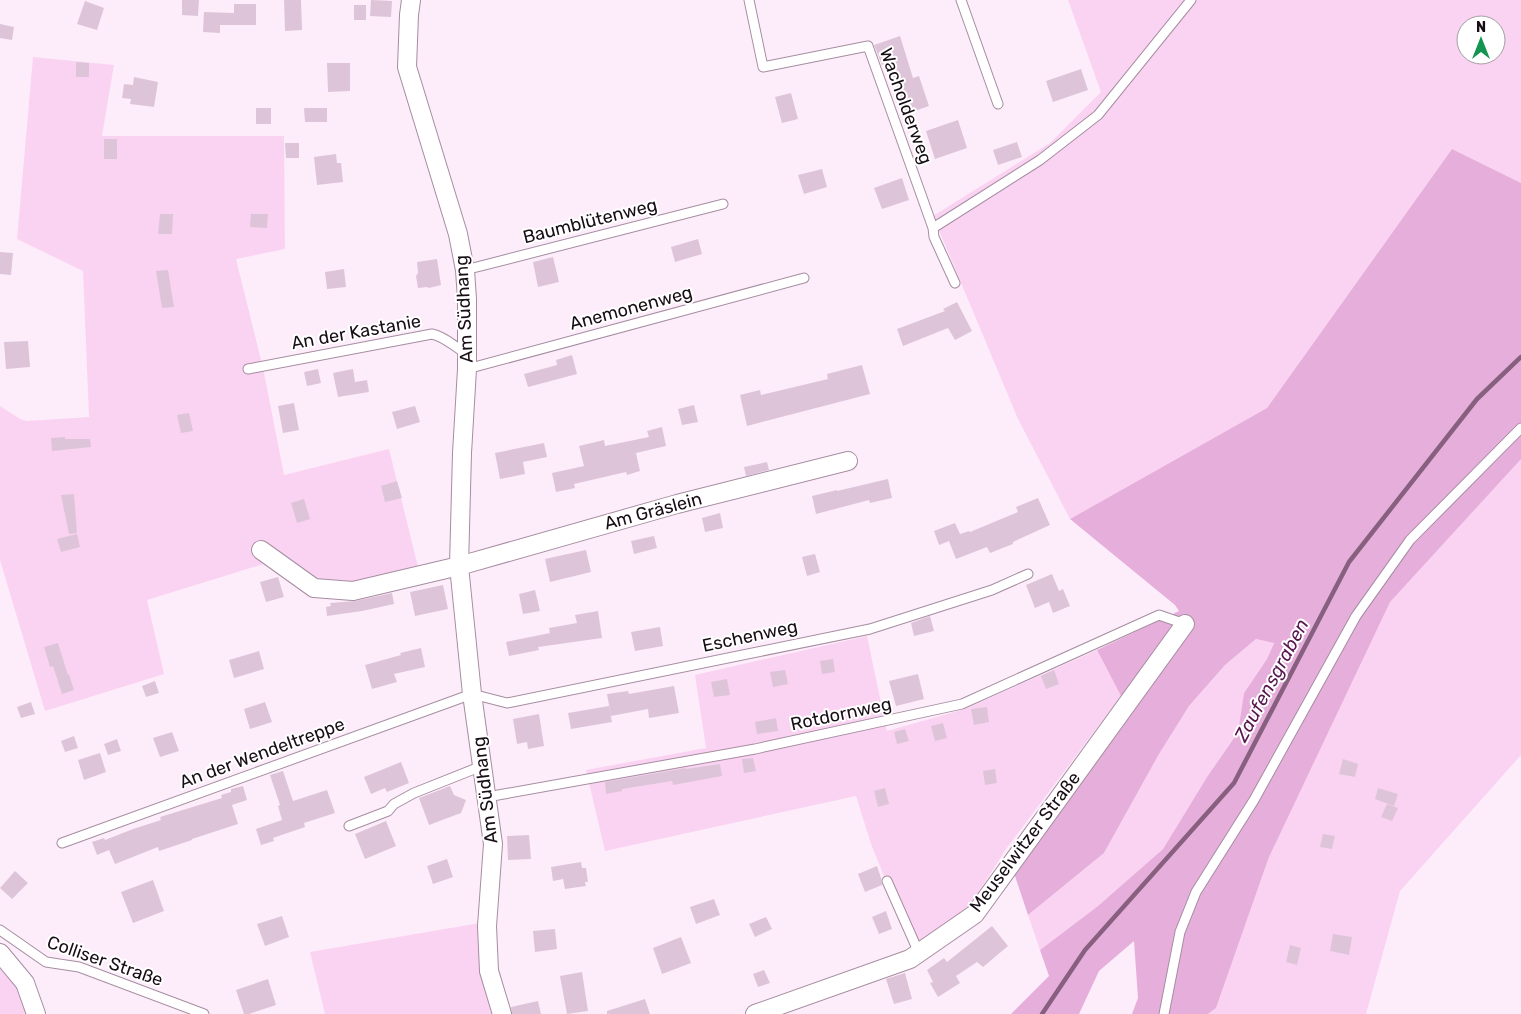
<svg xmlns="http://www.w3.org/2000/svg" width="1521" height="1014" viewBox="0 0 1521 1014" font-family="Rubik,sans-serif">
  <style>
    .green { fill: #fad3f2; fill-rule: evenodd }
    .forest { fill: #e6aedb }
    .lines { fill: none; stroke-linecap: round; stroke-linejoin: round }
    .stream { stroke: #87607f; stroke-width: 4.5 }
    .building { fill: #dec4d8 }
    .service-casing { stroke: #a68da1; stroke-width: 11 }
    .minor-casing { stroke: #a68da1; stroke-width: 20 }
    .service { stroke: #fff; stroke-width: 9 }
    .minor { stroke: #fff; stroke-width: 18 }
    .labels { text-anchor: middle; stroke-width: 4; stroke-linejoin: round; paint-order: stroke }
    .street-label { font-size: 18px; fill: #170e15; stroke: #fff }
    .water-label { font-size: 19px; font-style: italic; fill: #57174f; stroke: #fff }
  </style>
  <rect width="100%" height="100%" fill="#fdedfa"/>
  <path class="green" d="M1068,0h453v183l-69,-34 -185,259 -197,111 -52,-100 -85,-203 117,-73 51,-51zM1466,25h30v30h-30z
    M33,57l81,8 -12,71h182l1,113 -49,10 27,109 21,107 105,-26 30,122 -76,15 -24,-5 -49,-19 -123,38 17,74 -119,37 -45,-151v-154l20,13 7,2 62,-4 -6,-146 -66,-32z
    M1521,456v299l-121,136 -34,123h-158l8,-6 53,-151 116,-250z
    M867,636l20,95 78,-22 132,-59 24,46 -115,153 -40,63 -53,36 -42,-104 -15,-48 -251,55 -19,-81 120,-22 -11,-73z
    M1256,639l18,3 -7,17 -23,34 -6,38 -31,46 -44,72 -65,57 -58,44 -12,-35 76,-62 55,-99 30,-48 36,-41z
    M480,923l16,91h-171l-15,-62z
    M0,965l26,36 5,13h-31z"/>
  <path class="forest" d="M1452,149l69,34v276l-131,143 -121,255 -53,151 -8,6h-76l6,-16 -4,-57 -35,30 -20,43h-68l38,-38 -9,-26 58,-44 65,-57 44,-72 31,-45 6,-39 23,-34 7,-16 -18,-4 -31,26 -36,41 -30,48 -55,99 -76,62 -15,-45 121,-168 -13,-6 -24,-46 82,-39 -4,-6 -105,-86 197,-111z"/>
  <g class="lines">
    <path class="stream" d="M1042,1014l43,-64 149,-167 115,-221 128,-163 44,-42"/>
  </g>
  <path class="building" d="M182,0h17l-1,16 -16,-1z
    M284,0h17l1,30 -17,1z
    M371,0l21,1 -1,16 -21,-1z
    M85,1l19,7 -7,22 -20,-6z
    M234,4h22v21h-36v8l-17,-1 1,-20 30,1z
    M354,5h12v15h-12z
    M0,24l14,3 -2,13 -12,-2z
    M900,36l13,42 6,-2 10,30 -23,8 -17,-51 -7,2 -8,-20z
    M76,62l13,1v14h-13z
    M327,63h23v28l-22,1z
    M1081,69l7,21 -35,12 -7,-21z
    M134,77l24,5 -4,25 -24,-3 1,-5 -9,-1 2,-14 9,1z
    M791,93l7,26 -16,4 -7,-26z
    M256,108h15v16h-15z
    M304,108h23v14h-22z
    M958,120l9,28 -32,11 -9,-28z
    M104,139h13v20h-13z
    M1017,142l5,15 -24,8 -5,-15z
    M285,143h14v15h-13z
    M336,154l1,9h4l2,19 -26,3 -3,-28z
    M822,169l5,18 -23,7 -6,-19z
    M902,178l7,22 -27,9 -8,-21z
    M160,214h13l-1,20h-14z
    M251,214h17l-1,14 -17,-1z
    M698,239l4,15 -27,8 -4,-15z
    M0,252l13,1 -2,22 -11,-1z
    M553,257l6,25 -21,5 -5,-25z
    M437,259l4,26 -12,3 -2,-1 -9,1 -2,-12 2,-3 -1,-11z
    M344,269l2,18 -19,2 -2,-17z
    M168,270l6,37 -12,1 -6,-37z
    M957,302l15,29 -17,9 -7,-12 -45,18 -6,-17 48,-18 -2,-2z
    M28,341l2,26 -24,2 -2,-27z
    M572,355l5,19 -49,13 -4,-13 33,-9 -1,-5z
    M862,365l8,29 -123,32 -7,-31 20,-5 1,5 67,-16 -1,-5z
    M318,369l3,14 -14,3 -3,-14z
    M353,369l2,13 12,-2 2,12 -31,5 -5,-24z
    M294,403l5,27 -16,3 -5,-27z
    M694,405l4,17 -16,3 -4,-16z
    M415,406l5,16 -23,7 -5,-17z
    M189,413l4,18 -12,2 -4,-18z
    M662,427l4,19 -30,7 4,18 -13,4 -1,-3 -52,12 1,4 -19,4 -4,-19 32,-7 -5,-20 25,-6 1,6 44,-9 -2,-6z
    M65,437v2h25l1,8 -39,4 -1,-13z
    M544,443l3,14 -24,5 2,12 -25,5 -5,-26z
    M767,462l2,8 -23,6 -2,-9z
    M888,479l4,19 -22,5 -1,-3 -53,14 -4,-18 25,-6v1z
    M397,481l5,17 -17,4 -4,-16z
    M74,494l3,39 -8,1 -8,-39z
    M1038,498l12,27 -37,17v2l-23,9 -3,-6 -31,12 -7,-18 -10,4 -5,-14 21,-8 5,11 9,-3 1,1 48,-20 -2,-5z
    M304,499l6,20 -13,4 -6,-20z
    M720,513l3,15 -18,4 -3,-14z
    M77,534l3,13 -19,5 -4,-13z
    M654,536l3,12 -23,6 -3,-13z
    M586,550l5,22 -41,10 -5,-23z
    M815,554l5,18 -13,4 -5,-19z
    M1052,574l7,17 4,-2 7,17 -17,7 -4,-11 -14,6 -9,-23z
    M278,577l6,20 -18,5 -6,-20z
    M443,585l5,24 -33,7 -5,-24z
    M535,590l5,21 -17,3 -4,-20z
    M392,593l2,11 -32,7 -35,5 -1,-9 5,-1 -1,-3 25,-2z
    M598,611l4,27 -64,9 1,3 -30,6 -3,-14 44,-9 -1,-5 28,-5 -2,-8z
    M930,616l4,15 -20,5 -3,-13z
    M660,627l3,19 -28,5 -4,-19z
    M58,643l10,32 1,-1 5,16 -12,4 -9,-28 -3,1 -6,-20z
    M421,648l4,19 -31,7 3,8 -25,7 -7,-24 36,-10 -1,-2z
    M259,651l5,18 -30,9 -5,-18z
    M833,659l2,13 -13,2 -2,-13z
    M785,670l3,14 -15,3 -3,-15z
    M1054,670l5,14 -13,5 -5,-13z
    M918,674l6,25 -28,7 -7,-25z
    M727,679l3,16 -16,2 -3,-15z
    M155,681l4,12 -13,4 -4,-11z
    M674,686l5,27 -30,5 -1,-9 -37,7 -4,-22 21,-3 1,3z
    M31,702l4,12 -14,4 -4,-11z
    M265,702l7,20 -22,7 -6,-20z
    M609,706l3,16 -41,7 -3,-16z
    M987,707l2,15 -15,3 -3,-16z
    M539,714l5,32 -16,3 -1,-7 -10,2 -4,-25z
    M776,718l2,13 -21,3 -2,-12z
    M943,723l4,15 -12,3 -4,-15z
    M905,729l4,12 -12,3 -3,-12z
    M172,732l7,19 -19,6 -7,-19z
    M74,736l4,12 -13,4 -4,-11z
    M117,739l4,12 -13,4 -4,-11z
    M100,753l6,19 -22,8 -6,-20z
    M753,758l3,13 -12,2 -2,-14z
    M1343,759l15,5 -3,13 -16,-3z
    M401,762l8,21 -22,9 -2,-4 -14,6 -7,-17z
    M720,764l2,12 -49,9 -1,-4 -50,8v2l-16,3 -1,-12 81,-14v1z
    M995,769l2,14 -12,2 -2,-14z
    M283,771l10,30 34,-11 8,23 -31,10 1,4 -32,11 1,3 -13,4 -5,-16 26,-9 -4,-14 2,-1 -10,-30z
    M243,786l4,14 -15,5 6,19 -46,15v1l-33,11 -1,-4 -43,17 -6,-14 -12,5 -5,-13 12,-4 1,2 28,-11 28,-9 -1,-3 62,-19 -1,-3 10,-3v-3z
    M450,786l4,9 12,5 -5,13 -32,12 -10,-27z
    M885,788l4,16 -11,3 -4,-16z
    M1378,788l20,6 -4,12 -19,-7z
    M1387,804l11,4 -6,13 -11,-4z
    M386,821l10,25 -31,13 -10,-25z
    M1323,834l12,2 -3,13 -12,-2z
    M529,835l2,24 -23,1 -1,-24z
    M447,859l6,18 -20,7 -6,-18z
    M581,862l1,6h4l2,14h-3l1,4 -21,3 -2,-10 -10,2 -2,-14z
    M877,866l4,12 1,7 -17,7 -7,-18z
    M15,871l13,12 -16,16 -12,-11z
    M153,880l11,31 -31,12 -12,-31z
    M714,899l6,16 -24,9 -6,-17z
    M886,911l6,18 -13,5 -7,-17z
    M282,916l7,21 -24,9 -8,-22z
    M766,917l6,12 -17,8 -6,-13z
    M992,926l16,20 -25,21 -6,-5 -21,14 4,7 -22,14 -8,-14 3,-1 -6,-12 17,-12 3,4z
    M555,929l2,20 -22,3 -2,-21z
    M1333,934l19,3 -3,18 -19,-4z
    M681,937l10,26 -29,11 -9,-26z
    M1290,945l11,3 -4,17 -11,-3z
    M764,970l6,13 -12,4 -5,-13z
    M582,972l6,39 -21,3 -7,-38z
    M905,973l7,26 -18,5 -8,-25z
    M268,979l8,26 -27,9h-5l-8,-24z
    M645,999l5,15h-43v-3z
    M538,1001l3,13h-29l-1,-7z"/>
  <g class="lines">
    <g class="service-casing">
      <path id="service" d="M749,0l14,67 105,-21 65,182 1,9 21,46
        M961,0l37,104
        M933,228l107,-68 58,-45 93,-115
        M465,270l258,-66
        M248,369l184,-35c14,3 22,13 34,19
        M467,369l337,-91
        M487,797l268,-48 207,-45 197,-89 26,9
        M349,826l39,-15 6,-7 20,-11 68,-27
        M62,843l410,-149 35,9 363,-74 122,-39 36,-16
        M887,881l32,72
        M0,930l46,32 33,5 125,47
        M1164,1014l16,-82 16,-40 58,-92 102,-184 54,-76 111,-112"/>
    </g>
    <g class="minor-casing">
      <path id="minor" d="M411,0l-2,15 -2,52 51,167 7,36 2,29v70l-5,84 -3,113 13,128 21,150 -6,82 2,45 13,43
        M261,550l53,38 39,3 106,-25 218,-62 171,-43
        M0,953l25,30 11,31
        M755,1014l155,-55 65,-45 210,-290"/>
    </g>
    <use href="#service" class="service"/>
    <use href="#minor" class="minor"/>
  </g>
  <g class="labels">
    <g class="street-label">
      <text transform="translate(906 106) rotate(70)" y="6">Wacholderweg</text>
      <text transform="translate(590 221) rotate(-14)" y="6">Baumblütenweg</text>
      <text transform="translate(631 308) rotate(-15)" y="6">Anemonenweg</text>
      <text transform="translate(464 309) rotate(-93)" y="6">Am Südhang</text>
      <text transform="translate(356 332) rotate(-10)" y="6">An der Kastanie</text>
      <text transform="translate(653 511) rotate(-15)" y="6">Am Gräslein</text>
      <text transform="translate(750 636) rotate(-12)" y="6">Eschenweg</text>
      <text transform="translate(841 714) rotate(-12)" y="6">Rotdornweg</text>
      <text transform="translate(262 753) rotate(-20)" y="6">An der Wendeltreppe</text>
      <text transform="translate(485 790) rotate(-97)" y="6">Am Südhang</text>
      <text transform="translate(1025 842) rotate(-53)" y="6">Meuselwitzer Straße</text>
      <text transform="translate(105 961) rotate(19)" y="6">Colliser Straße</text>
    </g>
    <g class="water-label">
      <text transform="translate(1271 680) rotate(-62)" y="7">Zaufensgraben</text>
    </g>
  </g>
  <g transform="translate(1481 40)"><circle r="24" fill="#ffffff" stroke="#a29fa1"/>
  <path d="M0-4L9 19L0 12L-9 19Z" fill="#149451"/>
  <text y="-8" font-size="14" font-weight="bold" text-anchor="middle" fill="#170e15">N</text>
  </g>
</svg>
